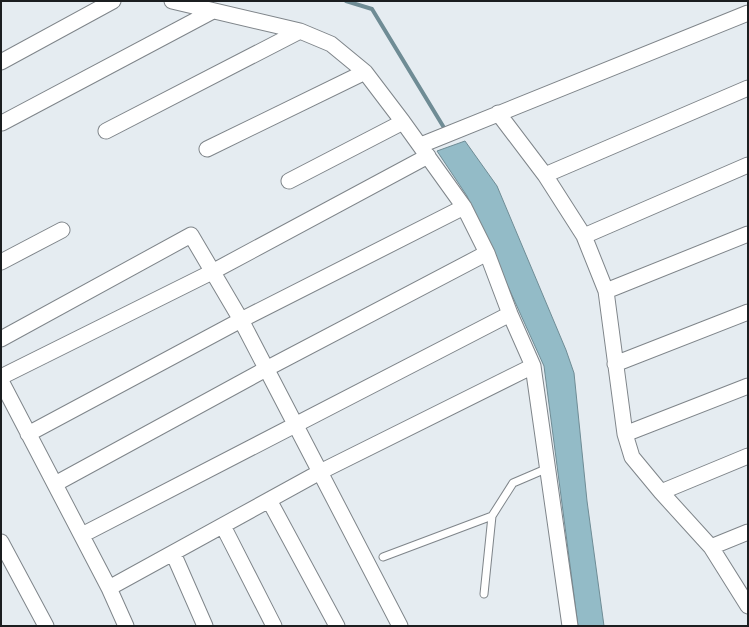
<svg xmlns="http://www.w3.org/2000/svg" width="749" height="627" viewBox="0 0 749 627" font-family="'Open Sans',sans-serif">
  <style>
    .water { fill: #93bbc7; stroke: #6f8c95 }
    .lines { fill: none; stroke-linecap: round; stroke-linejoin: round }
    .stream { stroke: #6f8c95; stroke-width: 4 }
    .service-casing { stroke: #7f858a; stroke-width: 9 }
    .minor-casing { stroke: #7f858a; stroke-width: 17 }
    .service { stroke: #fff; stroke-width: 7 }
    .minor { stroke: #fff; stroke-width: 15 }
  </style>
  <rect width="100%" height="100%" fill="#e5ecf1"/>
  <path class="water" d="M465,141l32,45 69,164 8,23 13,128 17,125h-26l-34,-260 -77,-170 -30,-45z"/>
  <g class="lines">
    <path class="stream" d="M346,1l26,8 74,122"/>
    <g class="service-casing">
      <path id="service" d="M492,516l21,-33 35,-15
        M383,557l109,-41 -8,78"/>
    </g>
    <g class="minor-casing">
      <path id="minor" d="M172,1l128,30 31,13 34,28 38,50 61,85 23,46 23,61 23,52 37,260
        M1,62l112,-61
        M498,113l47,62 39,61 22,55 19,143 7,23 29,35 50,55 37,59
        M2,123l211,-112
        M106,131l194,-100
        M421,145l327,-132
        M207,149l158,-77
        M545,175l203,-87
        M289,181l114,-59
        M584,236l164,-71
        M1,262l61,-32
        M606,291l142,-57
        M1,339l190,-104 50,85 159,306
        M615,364l133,-52
        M1,377l211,-105 216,-116
        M1,381l108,207 17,38
        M28,434l213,-114 223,-113
        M625,434l123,-48
        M55,484l211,-115 221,-116
        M661,492l87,-36
        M269,500l68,126
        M223,526l51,100
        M82,535l428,-221
        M1,542l45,84
        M711,547l37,-15
        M173,553l32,73
        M109,588l211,-116 213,-106"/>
    </g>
    <use href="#service" class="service"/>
    <use href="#minor" class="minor"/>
  </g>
  <rect width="749" height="627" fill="none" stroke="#1b1e20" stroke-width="4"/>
</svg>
